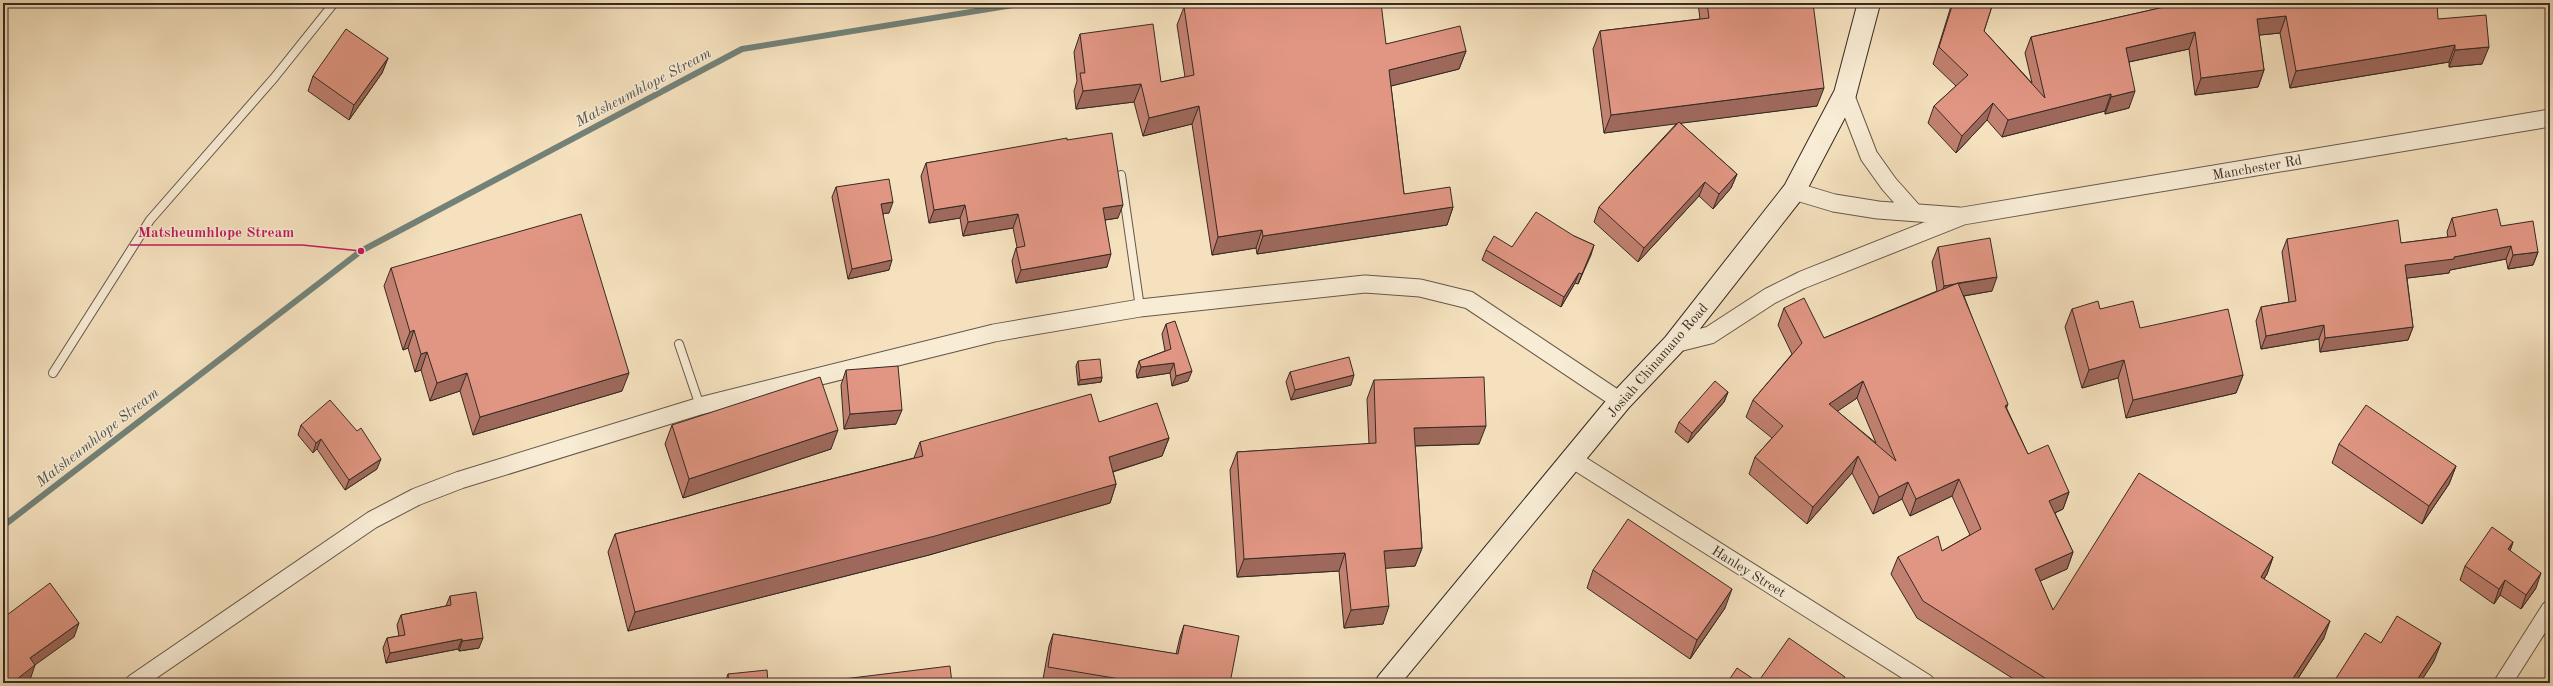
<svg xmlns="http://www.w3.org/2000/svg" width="2553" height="686" viewBox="0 0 2553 686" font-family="'Old Standard TT',serif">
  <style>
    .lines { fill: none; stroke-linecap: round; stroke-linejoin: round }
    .stream { stroke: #738279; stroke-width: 6 }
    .lane-casing { stroke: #66584a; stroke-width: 10 }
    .street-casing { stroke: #66584a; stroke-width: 19 }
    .secondary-casing { stroke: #362a23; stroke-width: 24 }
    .lane { stroke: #f8ecd5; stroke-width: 8 }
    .street { stroke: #f8ecd5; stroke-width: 17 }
    .secondary { stroke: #f8ecd5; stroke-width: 22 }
    .wall { fill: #c28171; stroke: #362a23; fill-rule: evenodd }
    .shaded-wall { fill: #9e695c; stroke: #362a23 }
    .building { fill: #e19683; stroke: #362a23; fill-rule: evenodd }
    .labels { text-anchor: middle; stroke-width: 3; stroke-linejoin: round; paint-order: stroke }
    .street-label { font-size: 14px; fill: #362a23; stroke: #f8ecd5 }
    .water-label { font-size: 15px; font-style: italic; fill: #504f47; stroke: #f8ecd5 }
    .leader { fill: none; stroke: #c2185b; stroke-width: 1.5 }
    .callout-dot { fill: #c2185b; stroke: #f8ecd5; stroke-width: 1.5 }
    .callout-label { font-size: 15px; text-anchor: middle; font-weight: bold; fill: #c2185b; stroke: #f8ecd5; stroke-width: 3; stroke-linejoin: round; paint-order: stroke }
  </style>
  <rect width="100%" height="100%" fill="#f5e1be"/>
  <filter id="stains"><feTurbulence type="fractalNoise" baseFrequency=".005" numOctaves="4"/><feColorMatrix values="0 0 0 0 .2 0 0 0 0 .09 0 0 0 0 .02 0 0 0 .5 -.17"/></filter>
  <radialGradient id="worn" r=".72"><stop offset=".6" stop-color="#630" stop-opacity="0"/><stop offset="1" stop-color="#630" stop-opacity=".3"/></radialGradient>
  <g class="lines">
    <path class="stream" d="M3,526l358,-275 381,-202 284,-46"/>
    <g class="lane-casing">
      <path id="lane" d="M1121,175l19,133
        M679,344l21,62
        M53,373l97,-153 124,-142 60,-75"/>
    </g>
    <g class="street-casing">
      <path id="street" d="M1845,94l24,62 20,28 24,27
        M1794,191l40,12 44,7 81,6
        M1674,344l36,-9 60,-39 32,-16 161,-64 587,-98
        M1572,459l354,224
        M134,683l238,-163 44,-23 44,-17 240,-74 294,-73 146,-25 225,-24 55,4 49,12 151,101
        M2503,683l47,-74"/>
    </g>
    <g class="secondary-casing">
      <path id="secondary" d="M1387,683l233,-282 54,-57 120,-153 51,-97 24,-91"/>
    </g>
    <use href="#lane" class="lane"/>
    <use href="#street" class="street"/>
    <use href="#secondary" class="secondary"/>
  </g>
  <path class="wall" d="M1698,3h115l4,103 -137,17 57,51 -6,14 -18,21 -14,-13 -61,66 -44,-40 5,-15 78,-84 -73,10 -11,-84 7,-18 100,-12z
    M1952,3h41l-9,28 48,52 -7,-30 6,-16 151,-34 256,16 44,45 -33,3v-5l-159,26 -10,-55 -21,2 5,35 -6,17 -63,8 -6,-46 -60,13v46l-24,6v-3l-103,26 -15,-17 -31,33 -28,-30 6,-17 22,-20 -23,-22z
    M1184,7l202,37 80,7 -7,18 -68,17 13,108 49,13 -6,18 -190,29 -1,-6 -44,7 -20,-131 -49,12 -9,-34 -58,7 -2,-18 3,-10 -3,-29 6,-18 81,48 24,-5 -8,-52z
    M388,58l-6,15 -33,47 -41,-29 5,-15z
    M1067,140l51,78 -13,2 2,47 -91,16 -4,-22 4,-13 1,-1 -4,-19 -50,8 -3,-18 -31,5 -8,-47 5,-13z
    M2550,162v10l-1,-7z
    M836,187l53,26h-6l6,57 -41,9 -16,-82z
    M2452,218l49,8 37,26 -5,13 -25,4 -2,-10 -56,11 -1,3 -42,5 6,49 -5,13 -88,12 -1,-13 -58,10 -5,-28 5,-14 28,-5 -7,-50 5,-13 114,4 47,-6 -1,-5z
    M1574,236l20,9 -16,39 -3,-1 -14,24 -79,-47 4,-10 26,-3z
    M1938,247l54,44 -28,5 43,113 21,45 41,38 -6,17 -8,4 18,39 -6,17 -27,12 13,29 220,-53 -6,17 -3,5 60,59 -29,45h-275l-103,-65 -26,-44 7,-17 44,-6 28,-16 -18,-39 -42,20 -8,-17 -29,15 -21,-41 -45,51 -58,-50 6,-17 17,-19 -26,-21 7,-17 39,-46 -14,-29 6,-17 40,30 113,-47 -5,-29zM1857,398l19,45 -39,-32z
    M391,268l231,123 -149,44 -13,-44 -30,10 -9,-31 -6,2 -7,-24 -5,2 -19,-64z
    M2072,309h28l40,19 103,47 -7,18 -110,25 -8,-40 -36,10 -17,-61z
    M1166,324l22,57 -16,5 -2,-13 -33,5 -1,-7 3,-10 26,-10 -3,-17z
    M1078,361l24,16 -1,5 -23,3 -2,-19z
    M846,370l50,54 -52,5 -3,-44z
    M1290,372l61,13 -60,15 -5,-18z
    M1374,380l105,64 -64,2 7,102 -7,18 -30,2 -2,56 -39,4 -5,-57 -102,6 -7,-107 7,-18 132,-8 -2,-45z
    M1728,392l-4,10 -36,41 -13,-11 4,-10z
    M1099,422l70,16 -7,18 -49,16 3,12 -6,19 -181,52 -301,76 -20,-79 7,-18 299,-76 6,-16z
    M301,425l76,44 -32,21 -28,-41 -4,4 -15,-18z
    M672,425l159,24 -148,49 -18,-54z
    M2339,444l117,22 -7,18 -27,40 -90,-61z
    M2513,542l-3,9 26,37 -15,21 -21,-14 -6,9 -34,-24 5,-14z
    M1593,570l132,38 -35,51 -103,-71z
    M450,596l29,52 -20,3 -1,-2 -72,14 -3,-15 4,-10 12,-2 -2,-11 4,-10 45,-9z
    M1184,625l46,58h-164l-23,-4 6,-33 4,-12 123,20 4,-17z
    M728,674l40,9h-43z"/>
  <path class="shaded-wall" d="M2286,16l-6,17 -29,3 6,-17z
    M2195,32l-6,17 -70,15 7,-16z
    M2455,45l-6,17 -159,26 6,-17z
    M2489,47l-7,17 -33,3 6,-17z
    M1466,51l-7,18 -76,19 6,-18z
    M388,58l-6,15 -33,47 5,-15z
    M2264,70l-6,17 -63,8 6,-17z
    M1141,84l-7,18 -58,7 7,-18z
    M1824,88l-7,18 -213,27 7,-18z
    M2135,91l-6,17 -24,6 6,-17z
    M2111,94l-6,17 -103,26 6,-17z
    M1993,103l-6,17 -31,33 6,-17z
    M1199,106l-7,18 -49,12 6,-18z
    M1737,174l-6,14 -18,21 6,-15z
    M1705,182l-6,14 -61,66 6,-14z
    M893,202l-4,11 -11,1 3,-10z
    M965,205l-5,13 -31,5 5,-13z
    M1123,205l-5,13 -20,3 5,-13z
    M1453,207l-6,18 -190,29 6,-18z
    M1018,214l-5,14 -50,8 5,-14z
    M1262,230l-6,18 -44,7 6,-18z
    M1594,245l-3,10 -13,29 4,-10z
    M2511,246l-5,13 -56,11 -1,3 -49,6 5,-14 49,-8z
    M2538,252l-5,13 -25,4 5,-14z
    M1111,254l-4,13 -91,16 5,-13z
    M892,260l-3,10 -41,9 4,-10z
    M1579,273l-4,10 -14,24 3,-10z
    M1997,277l-5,14 -53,9 5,-14z
    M2324,325l-5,14 -58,10 5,-13z
    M2413,327l-5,13 -88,12 5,-14z
    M414,330l-6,18 -5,2 7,-18z
    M427,352l-6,18 -6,2 6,-18z
    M2124,360l-6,18 -36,10 7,-18z
    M1174,363l-4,10 -33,5 4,-11z
    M1192,371l-4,10 -16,5 4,-10z
    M467,373l-7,18 -30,10 7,-18z
    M629,373l-7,18 -149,44 7,-18z
    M1354,375l-3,10 -60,15 4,-10z
    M2243,375l-7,18 -110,25 7,-18z
    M1102,377l-1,5 -23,3 2,-5z
    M1863,381l-6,17 -34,23 6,-17z
    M1728,392l-4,10 -36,41 4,-10z
    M2008,404l-6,17 3,-15z
    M902,410l-6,14 -52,5 6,-15z
    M1486,426l-7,18 -71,2 6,-18z
    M838,430l-7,19 -148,49 6,-19z
    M1169,438l-7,18 -60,19 7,-18z
    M321,439l-4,10 -4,4 3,-10z
    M1858,456l-6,17 -45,51 6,-17z
    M381,459l-4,10 -32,21 4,-10z
    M2456,466l-7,18 -27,40 7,-18z
    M1959,479l-7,17 -42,20 6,-17z
    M1908,482l-6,17 -29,15 6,-17z
    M1116,484l-6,19 -181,52 -301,76 7,-19z
    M2069,492l-6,17 -20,9 6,-17z
    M2513,542l-5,14v-7z
    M1422,548l-7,18 -38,3 7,-18z
    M2073,552l-6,17 -38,17 6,-17z
    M1345,553l-6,18 -102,6 7,-18z
    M2273,557l-6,17 -13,20 7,-17z
    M2541,573l-5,15 -15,21 5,-14z
    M2505,580l-5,15 -6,9 5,-15z
    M1732,589l-7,19 -35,51 7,-19z
    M1389,606l-6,18 -39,4 7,-18z
    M2330,621l-6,17 -29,45h-5z
    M79,623l-5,14 -39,28 -5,15 -5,3h-13l18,-25z
    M483,638l-4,10 -20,3 3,-10z
    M462,639l-4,10 -72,14 4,-10z
    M2441,643l-7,18 -14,22h-5z"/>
  <path class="building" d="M1211,3h170l5,41 74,-18 6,25 -77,19 15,124 46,-7 3,20 -190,29 -1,-6 -44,7 -19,-131 -50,12 -8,-34 -58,7 -3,-18h5l-5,-39 73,-10 8,58 33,-7 -10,-68z
    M1707,3h106l11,85 -213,27 -11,-84 109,-13z
    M1953,3h40l-9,28 61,67 -14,-61 151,-34h255l1,16 48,-4 3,32 -34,3v-5l-159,26 -10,-55 -29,3 7,51 -63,8 -6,-46 -69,16 9,43 -24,6v-3l-103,26 -15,-17 -31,33 -28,-30 34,-31 -29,-28z
    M346,29l42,29 -34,47 -41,-29z
    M1679,122l58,52 -18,20 -14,-12 -61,66 -45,-41z
    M1112,133l11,72 -20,3 8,46 -90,16 -5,-22 9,-2 -7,-32 -50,8 -3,-17 -31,5 -8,-47 141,-25v2z
    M889,179l4,23 -12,2 11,56 -40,9 -16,-82z
    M2497,209l4,17 32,-5 5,31 -25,3 -2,-9 -57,11v2l-49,6 8,62 -88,11 -1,-13 -58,11 -5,-29 35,-6 -9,-62 111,-19 3,23 55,-7 -4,-18z
    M1536,212l38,24 20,9 -12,29 -3,-1 -15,24 -78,-47 8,-14 18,11z
    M581,214l48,159 -149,44 -13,-44 -30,10 -10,-31 -6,2 -7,-24 -4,2 -19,-64z
    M1990,238l7,39 -39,6 -3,1 -11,2 -6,-39z
    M1958,283l50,121 -3,2 23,48 20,-9 21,47 -20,9 24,51 -38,17 18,41 86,-137 134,84 -12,20 69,44 -40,62h-237l-130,-82 -25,-44 40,-21 4,15 39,-22 -22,-50 -43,20 -8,-17 -29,15 -21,-41 -45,51 -58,-50 28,-31 -30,-26 49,-57 -18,-35 20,-10 20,40zM1863,381l33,80 -67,-57z
    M2098,301l2,8 33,-8 7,27 88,-19 15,66 -110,25 -9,-40 -35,10 -17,-61z
    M1175,321l17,50 -16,5 -2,-13 -33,4 -2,-6 32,-12 -5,-25z
    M1349,357l5,18 -59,15 -5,-18z
    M1100,359l2,18 -22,3 -2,-19z
    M898,366l4,44 -52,4 -4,-44z
    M820,377l18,53 -149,49 -17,-54z
    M1484,377l2,49 -72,2 8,120 -38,3 5,55 -38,4 -6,-57 -101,6 -7,-107 139,-9 -2,-63z
    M1715,381l13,11 -36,41 -13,-11z
    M1091,394l8,28 58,-19 12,35 -60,19 7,27 -181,52 -300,76 -20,-78 308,-78 -3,-14z
    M330,400l27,31 4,-3 20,31 -32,21 -28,-41 -5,4 -15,-18z
    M2366,405l90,61 -27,40 -90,-62z
    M1628,519l104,70 -35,51 -104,-70z
    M2492,527l21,15 -5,7 33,24 -15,22 -21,-15 -6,9 -34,-23z
    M50,583l29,40 -49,35 5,7 -23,18h-9v-65z
    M476,592l7,46 -21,3v-2l-72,14 -3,-15 18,-3 -4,-20 50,-10 -1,-9z
    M2397,616l44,27 -26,40h-82l32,-50 16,10z
    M1184,625l55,11 -9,47h-86l-96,-16 5,-33 125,20z
    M1789,638l56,39 -4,6h-114l10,-15 21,14z
    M950,666l2,17h-125v-2z
    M767,670l1,13h-42h3l-1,-9z"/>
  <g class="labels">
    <g class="street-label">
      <text transform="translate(2257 167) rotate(-10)" y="5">Manchester Rd</text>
      <text transform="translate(1657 360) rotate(-49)" y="5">Josiah Chinamano Road</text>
      <text transform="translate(1749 571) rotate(32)" y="5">Hanley Street</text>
    </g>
    <g class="water-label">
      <text transform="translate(643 87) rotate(-28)" y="5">Matsheumhlope Stream</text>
      <text transform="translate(97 437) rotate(-38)" y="5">Matsheumhlope Stream</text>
    </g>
  </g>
  <path class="leader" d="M361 251L302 245H130"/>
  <circle class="callout-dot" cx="361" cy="251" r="4"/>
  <g class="callout-label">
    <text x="216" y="237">Matsheumhlope Stream</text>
  </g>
  <rect width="2553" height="686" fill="none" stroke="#f5e1be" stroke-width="16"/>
  <rect x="4" y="4" width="2545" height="678" fill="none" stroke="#362a23" stroke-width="2"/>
  <rect x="8" y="8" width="2537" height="670" fill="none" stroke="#362a23"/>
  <rect width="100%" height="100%" filter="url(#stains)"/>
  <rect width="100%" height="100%" fill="url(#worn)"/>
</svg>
